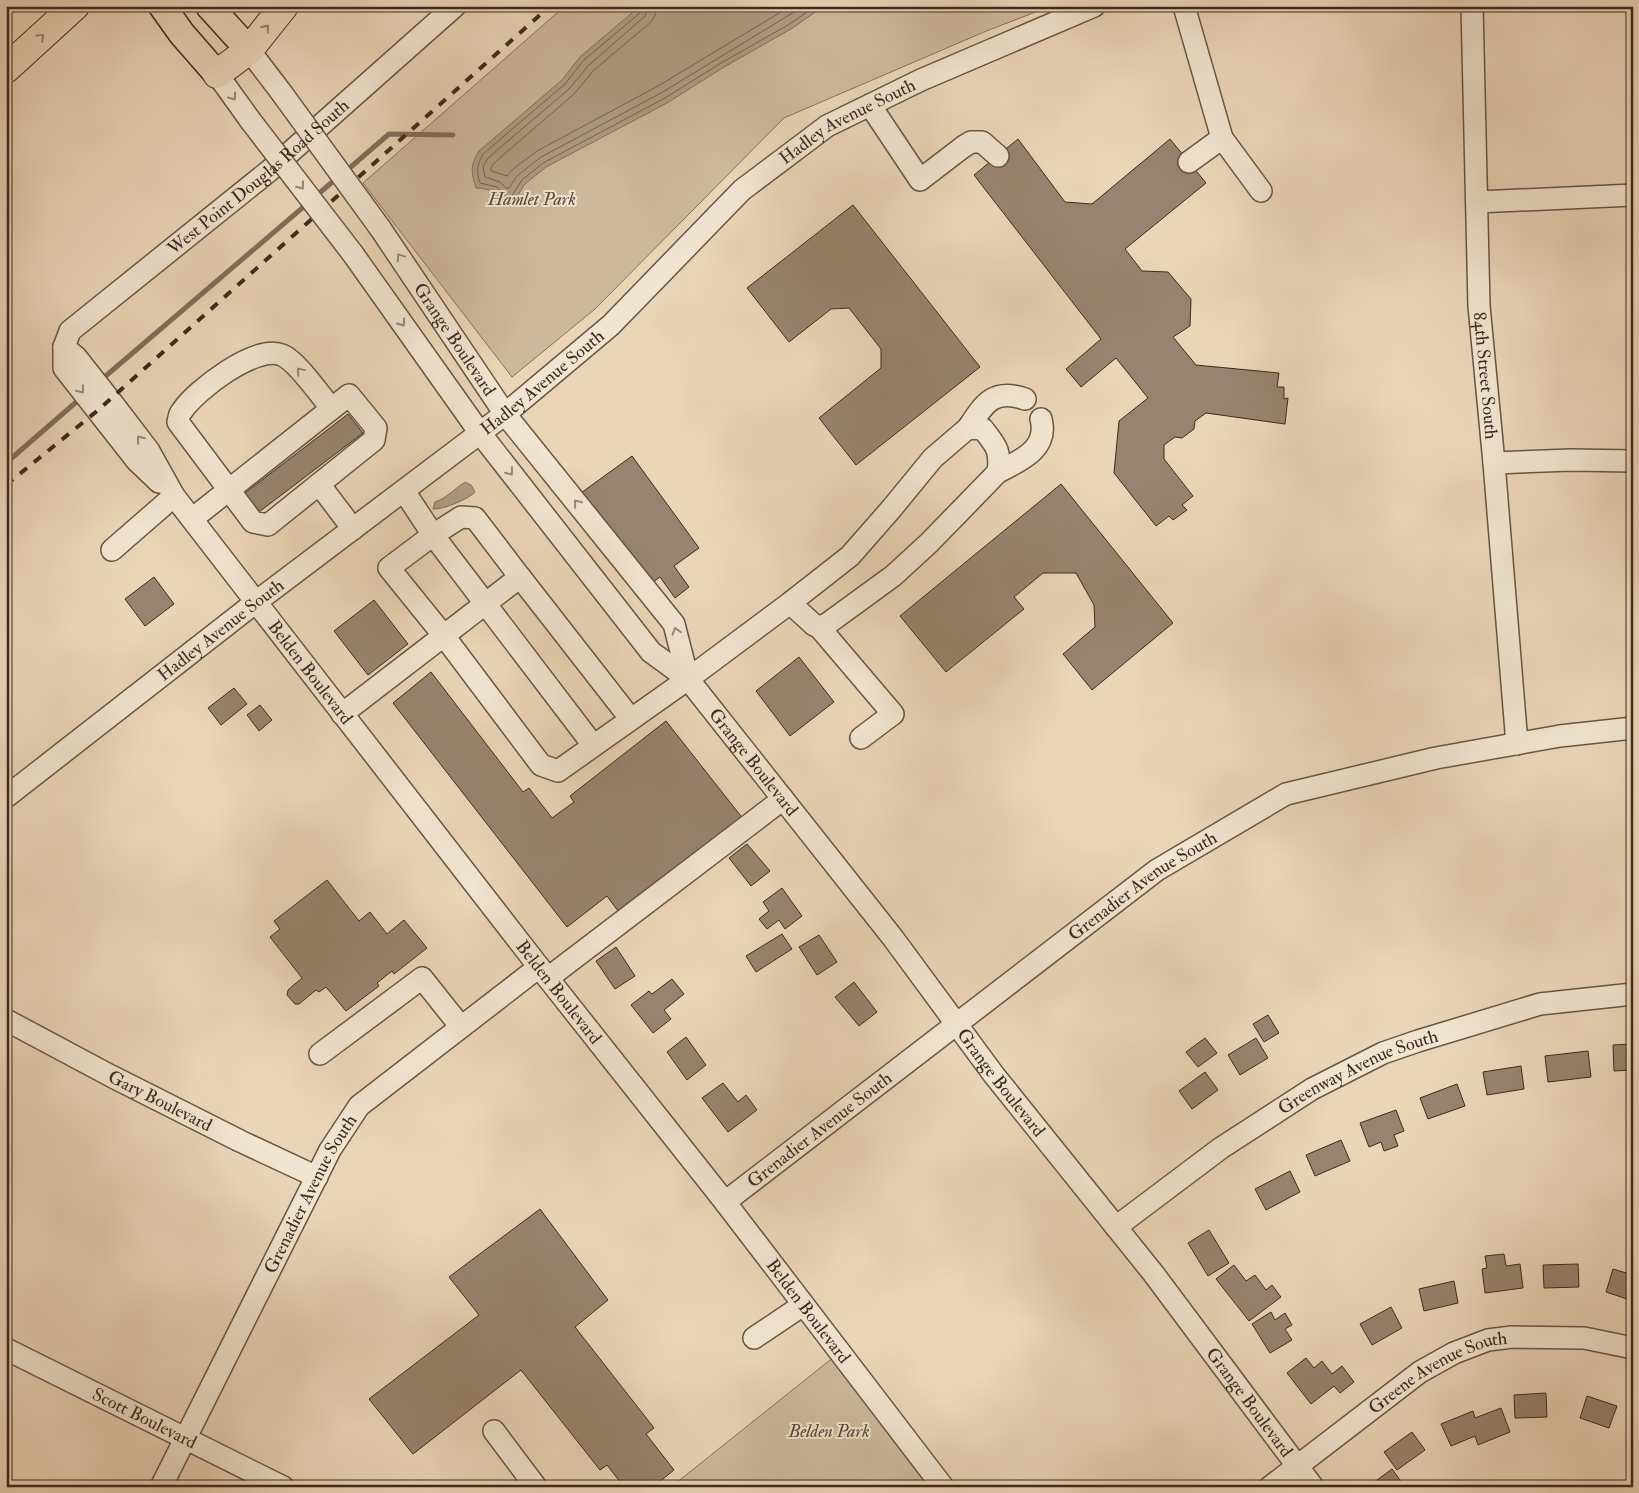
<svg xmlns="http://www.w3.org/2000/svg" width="1639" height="1493" viewBox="0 0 1639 1493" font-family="'IM FELL Double Pica',serif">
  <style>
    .green { fill: #cdb89d; stroke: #85715e }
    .water { fill: #af9b84; stroke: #816e5c }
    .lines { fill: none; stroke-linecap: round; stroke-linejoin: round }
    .shore { stroke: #766252; stroke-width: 1 }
    .stream { stroke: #816e5c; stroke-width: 5 }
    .building { fill: #97836f; stroke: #3d2a20 }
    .minor-casing { stroke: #685546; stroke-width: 24 }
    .major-casing { stroke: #3d2a20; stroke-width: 29 }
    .highway-casing { stroke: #3d2a20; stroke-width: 30 }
    .minor { stroke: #f1e4d0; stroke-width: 21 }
    .major { stroke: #ead5b7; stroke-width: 26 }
    .highway { stroke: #ead5b7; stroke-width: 28 }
    .rail { stroke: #3d2a20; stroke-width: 4; stroke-dasharray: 9 9; stroke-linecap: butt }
    .minor-bridge-casing { stroke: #685546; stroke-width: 24; stroke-linecap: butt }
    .minor-bridge { stroke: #f1e4d0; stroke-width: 21 }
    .oneway { stroke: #94806c }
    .oneway2 { stroke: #978778 }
    .labels { text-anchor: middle; stroke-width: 4; stroke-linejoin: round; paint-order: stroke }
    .street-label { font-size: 18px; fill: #3d2a20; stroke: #f1e4d0 }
    .park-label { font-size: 18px; font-style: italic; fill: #5a4639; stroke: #f1e4d0 }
  </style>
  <rect width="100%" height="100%" fill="#ead5b7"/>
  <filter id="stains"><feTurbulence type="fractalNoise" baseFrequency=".004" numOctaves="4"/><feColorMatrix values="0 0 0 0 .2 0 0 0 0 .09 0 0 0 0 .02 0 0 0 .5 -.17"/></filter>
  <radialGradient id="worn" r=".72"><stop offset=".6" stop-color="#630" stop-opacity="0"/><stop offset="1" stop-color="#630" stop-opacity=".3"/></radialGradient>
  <path class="green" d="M565,6h486l-67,26 -200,86 -189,191 -83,68 -149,-194z
    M840,1352l103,135h-272z"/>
  <path class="water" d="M640,6h184l-33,23 -67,38 -57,36 -121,64 -21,17 -11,17 -10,2c-10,-12 -12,-14 -28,-15 -5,-16 -6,-22 3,-37l83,-71 18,-23z
    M465,482l6,3 4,7c-6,7 -33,18 -42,17l2,-7c12,-4 19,-13 30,-20z"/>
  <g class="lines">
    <path class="shore" d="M643,6l-2,6 -57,48 -19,24 -82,70c-6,11 -7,17 -3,29l17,4 9,10h5l11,-17 21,-17 122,-65 56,-35 67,-38 28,-19
      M649,6l-4,10 -56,49 -20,24 -81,69 -5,8 2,11 15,5 6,6h3l8,-12 24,-19 120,-64 143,-87
      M657,6l-2,9 -4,7 -57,48 -20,24 -80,69 -3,5v3l16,5 6,-7 24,-18 121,-65 133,-80"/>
    <path class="stream" d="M345,172l44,-38 64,1
      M316,196l22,-19
      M101,380l207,-177
      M6,463l76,-66"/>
  </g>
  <path class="building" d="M1018,139l47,63 27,2 78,-65 36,44 -81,66 17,22 26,1 23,27 -1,27 -17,11 23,28 83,8 -2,14h7v12l4,-1 -3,26 -79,-11 -11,8 -1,8 -12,9 -7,-1 -11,8v14l29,37 -11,9 5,5 -14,10 -4,-4 -13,10 -42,-53 5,-52 29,-23 -32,-40 -35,29 -15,-18 35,-30 -127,-164z
    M853,205l127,162 -124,98 -37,-47 62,-50v-19l-32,-41 -18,1 -42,33 -42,-54z
    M348,414l15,19 -104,79 -14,-19z
    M632,456l67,92 -25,18 15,21 -14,11 -15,-21 -11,8 -68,-92z
    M1061,484l112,139 -81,67 -29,-36 32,-27 -1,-22 -18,-32h-33l-29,24 10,12 -78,63 -46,-56z
    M154,577l20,27 -29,22 -20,-27z
    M374,600l34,44 -40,31 -34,-44z
    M799,657l35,45 -44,34 -34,-45z
    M431,672l92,120 6,-4 23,30 22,-16 -4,-6 96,-75 78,99 -123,95 -14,-19 -40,31 -174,-224z
    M234,688l13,16 -26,21 -13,-17z
    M260,705l12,15 -13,11 -12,-16z
    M747,844l23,27 -19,15 -22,-28z
    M327,880l32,41 11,-9 17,22 17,-14 23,28 -33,26 -2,-3 -15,12 2,3 -33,25 -20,-24 -7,5 -3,-2 -17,14h-4l-8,-9 1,-5 14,-12 -32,-41 10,-8 -6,-8z
    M782,888l20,28 -17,13 -6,-9 -12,9 -8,-10 10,-8 -6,-9z
    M782,934l10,15 -36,23 -10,-16z
    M819,935l18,27 -20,13 -18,-28z
    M616,947l19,29 -20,13 -19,-28z
    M672,979l12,15 -20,16 7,9 -18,14 -22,-28 18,-14 3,3z
    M854,982l23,30 -18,14 -24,-29z
    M1268,1015l11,18 -15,9 -11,-18z
    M686,1037l20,28 -19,15 -20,-28z
    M1205,1038l12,15 -19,14 -12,-15z
    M1256,1038l12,20 -28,17 -12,-20z
    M1633,1044v26l-19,1 -1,-26z
    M1588,1051l3,26 -43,5 -3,-26z
    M1521,1066l3,23 -37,6 -4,-23z
    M1205,1072l13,18 -26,19 -13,-18z
    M723,1083l15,19 8,-7 11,15 -29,22 -26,-34z
    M1457,1084l8,22 -37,13 -8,-21z
    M1396,1110l8,21 -10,4 4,11 -14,5 -3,-9 -12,5 -9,-24z
    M1341,1140l9,21 -35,15 -9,-21z
    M1290,1171l10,21 -34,18 -11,-21z
    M540,1209l68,91 -33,27 79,101 -8,6 28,36 -21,17h-29l-17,-22 -7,5 -79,-100 -108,84 -44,-55 110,-84 -30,-38z
    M1209,1230l20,33 -21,13 -20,-33z
    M1504,1254l2,12 14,-2 3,24 -38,5 -3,-24 5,-1 -2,-12z
    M1578,1264l1,23 -35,1 -1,-23z
    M1234,1265l12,16 9,-6 11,15 6,-5 9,12 -32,24 -33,-42z
    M1613,1269l20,6v26l-27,-9z
    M1454,1281l4,22 -34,8 -5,-22z
    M1391,1307l11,21 -30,17 -12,-21z
    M1271,1312l4,8 10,-7 7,12 -7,4 7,11 -22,13 -18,-29z
    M1306,1358l8,10 8,-7 10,13 10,-8 12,16 -14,11 -6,-7 -23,18 -24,-31z
    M1546,1393l1,24 -32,1 -1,-23z
    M1587,1396l30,10 -8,22 -29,-10z
    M1501,1408l9,24 -32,13 -3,-9 -24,10 -10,-22 32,-13 2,7z
    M1412,1432l13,18 -28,20 -13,-18z
    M1392,1469l13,18h-30l-2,-4z"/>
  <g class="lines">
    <g class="minor-casing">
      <g id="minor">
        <path d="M1184,6l38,132 39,53"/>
        <path id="s1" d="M1472,6l7,300 15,157 23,281"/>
        <path d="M249,50l32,42"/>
        <path d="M217,74l33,46"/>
        <path d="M870,105l50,75 43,-33 8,-5h11l16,14"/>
        <path d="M1189,162l33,-24"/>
        <path d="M1477,202l156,-7"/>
        <path id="s2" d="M380,228l125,186 169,210 14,55"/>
        <path id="s3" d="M353,254l127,179 171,219 37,27 205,259 101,137 159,198 160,214"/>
        <path id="s4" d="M64,347l12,10 34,43 39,51 25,45 82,106 283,365 186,235 218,285"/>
        <path d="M968,428c16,-24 25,-40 57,-29"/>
        <path d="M1494,463l77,-3 62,1"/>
        <path d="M998,472c22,-11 51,-23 43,-53"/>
        <path id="s5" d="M159,482l-22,-21 -73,-93v-21l6,-16 199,-160 186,-165"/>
        <path d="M319,484l34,45"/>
        <path d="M404,491l29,44 160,210"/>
        <path d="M192,519c52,-41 105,-83 157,-124l27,33 -2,12 -106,85 -15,-3 -75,-100c1,-4 1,-8 4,-11 14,-21 74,-67 100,-56 15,6 38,40 49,53"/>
        <path d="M112,550l62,-54"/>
        <path d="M520,577l-45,-59 -14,-1 -28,18 -44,33 55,68 97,129 17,6 130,-92 102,-76 60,-47 42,-48 41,-50 35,-30 15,1c13,17 18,21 15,43l-69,71 -36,33 -66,48 -8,3 -5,-2 -24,-22"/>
        <path d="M819,627l74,87 -32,24"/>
        <path d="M342,714l178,-137 110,141"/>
        <path id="s6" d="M6,797l250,-195 249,-188 106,-89 131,-135 85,-64 94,-46 173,-74"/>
        <path d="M548,978l235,-179"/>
        <path id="s7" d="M6,1020l105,56 129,65 77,36"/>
        <path d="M320,1054l102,-76 39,49"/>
        <path id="s8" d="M725,1202l432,-332 129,-76 150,-36 124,-22 73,-8"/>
        <path id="s9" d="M1116,1227l105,-79 91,-59 71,-36 35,-12 122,-37 93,-10"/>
        <path d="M754,1338l49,-33"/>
        <path id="s10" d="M6,1349l277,138"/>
        <path d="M494,1431l42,56"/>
        <path id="s11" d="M161,1487l169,-337 29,-44 180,-139"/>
        <path id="s12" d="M1270,1487l150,-115 34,-19 34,-13 24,-3 72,1 49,10"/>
      </g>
    </g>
    <g class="major-casing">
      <path id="major" d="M162,6l20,28 35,40
        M209,6l40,44"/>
    </g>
    <g class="highway-casing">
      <path id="highway" d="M6,69l69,-63
        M217,74l32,-24 35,-44"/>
    </g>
    <use href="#minor" class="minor"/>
    <use href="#major" class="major"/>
    <use href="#highway" class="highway"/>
    <path class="rail" d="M6,485l91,-74 453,-405"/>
    <g class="minor-bridge-casing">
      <path id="minor-bridge" d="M281,92l99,136
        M250,120l103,134"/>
    </g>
    <use href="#minor-bridge" class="minor-bridge"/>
  </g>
  <defs><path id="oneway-chevron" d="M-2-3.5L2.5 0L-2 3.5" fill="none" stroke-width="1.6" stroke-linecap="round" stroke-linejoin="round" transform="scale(1.25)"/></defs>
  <g class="oneway">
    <use href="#oneway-chevron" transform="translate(266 28) rotate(-51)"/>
    <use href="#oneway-chevron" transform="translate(41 37) rotate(-42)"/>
  </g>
  <g class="oneway2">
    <use href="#oneway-chevron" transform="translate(233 97) rotate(54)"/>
    <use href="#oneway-chevron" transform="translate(301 186) rotate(52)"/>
    <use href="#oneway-chevron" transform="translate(400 257) rotate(-124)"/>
    <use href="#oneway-chevron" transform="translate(402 323) rotate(55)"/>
    <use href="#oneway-chevron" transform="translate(300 371) rotate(-130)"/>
    <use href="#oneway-chevron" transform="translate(81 390) rotate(52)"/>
    <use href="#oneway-chevron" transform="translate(140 439) rotate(-128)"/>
    <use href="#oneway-chevron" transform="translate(510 472) rotate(52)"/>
    <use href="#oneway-chevron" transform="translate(577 503) rotate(-129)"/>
    <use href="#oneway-chevron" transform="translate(676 631) rotate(-106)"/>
  </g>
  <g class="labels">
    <g class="street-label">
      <text dy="6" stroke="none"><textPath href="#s6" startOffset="1082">Hadley Avenue South</textPath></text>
      <text dy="6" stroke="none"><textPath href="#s5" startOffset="430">West Point Douglas Road South</textPath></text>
      <text dy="6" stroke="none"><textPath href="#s2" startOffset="134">Grange Boulevard</textPath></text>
      <text dy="6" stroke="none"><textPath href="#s1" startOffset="370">84th Street South</textPath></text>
      <text dy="6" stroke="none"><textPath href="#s6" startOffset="678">Hadley Avenue South</textPath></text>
      <text dy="6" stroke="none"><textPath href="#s6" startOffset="272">Hadley Avenue South</textPath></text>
      <text dy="6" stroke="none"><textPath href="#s4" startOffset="409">Belden Boulevard</textPath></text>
      <text dy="6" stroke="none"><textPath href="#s3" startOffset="649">Grange Boulevard</textPath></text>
      <text dy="6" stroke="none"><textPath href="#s8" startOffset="524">Grenadier Avenue South</textPath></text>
      <text dy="6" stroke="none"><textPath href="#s4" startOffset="814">Belden Boulevard</textPath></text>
      <text dy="6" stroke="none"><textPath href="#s9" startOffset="289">Greenway Avenue South</textPath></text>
      <text dy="6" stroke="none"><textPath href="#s3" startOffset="1054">Grange Boulevard</textPath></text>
      <text dy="6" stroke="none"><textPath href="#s7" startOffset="174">Gary Boulevard</textPath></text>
      <text dy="6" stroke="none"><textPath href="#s8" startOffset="119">Grenadier Avenue South</textPath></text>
      <text dy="6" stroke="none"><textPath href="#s11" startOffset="329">Grenadier Avenue South</textPath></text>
      <text dy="6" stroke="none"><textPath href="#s4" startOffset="1219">Belden Boulevard</textPath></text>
      <text dy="6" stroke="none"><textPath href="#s12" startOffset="205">Greene Avenue South</textPath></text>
      <text dy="6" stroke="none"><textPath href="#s3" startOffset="1459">Grange Boulevard</textPath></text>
      <text dy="6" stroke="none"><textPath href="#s10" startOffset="155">Scott Boulevard</textPath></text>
    </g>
    <g class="park-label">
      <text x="532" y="205">Hamlet Park</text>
      <text x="829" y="1437">Belden Park</text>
    </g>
  </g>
  <rect width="1639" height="1493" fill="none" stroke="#ead5b7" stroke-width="25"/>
  <rect x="8" y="8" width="1624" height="1478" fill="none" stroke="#3d2a20" stroke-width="2.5"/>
  <rect x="12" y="12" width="1614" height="1468" fill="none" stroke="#3d2a20"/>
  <rect width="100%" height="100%" filter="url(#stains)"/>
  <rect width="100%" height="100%" fill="url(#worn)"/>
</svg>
